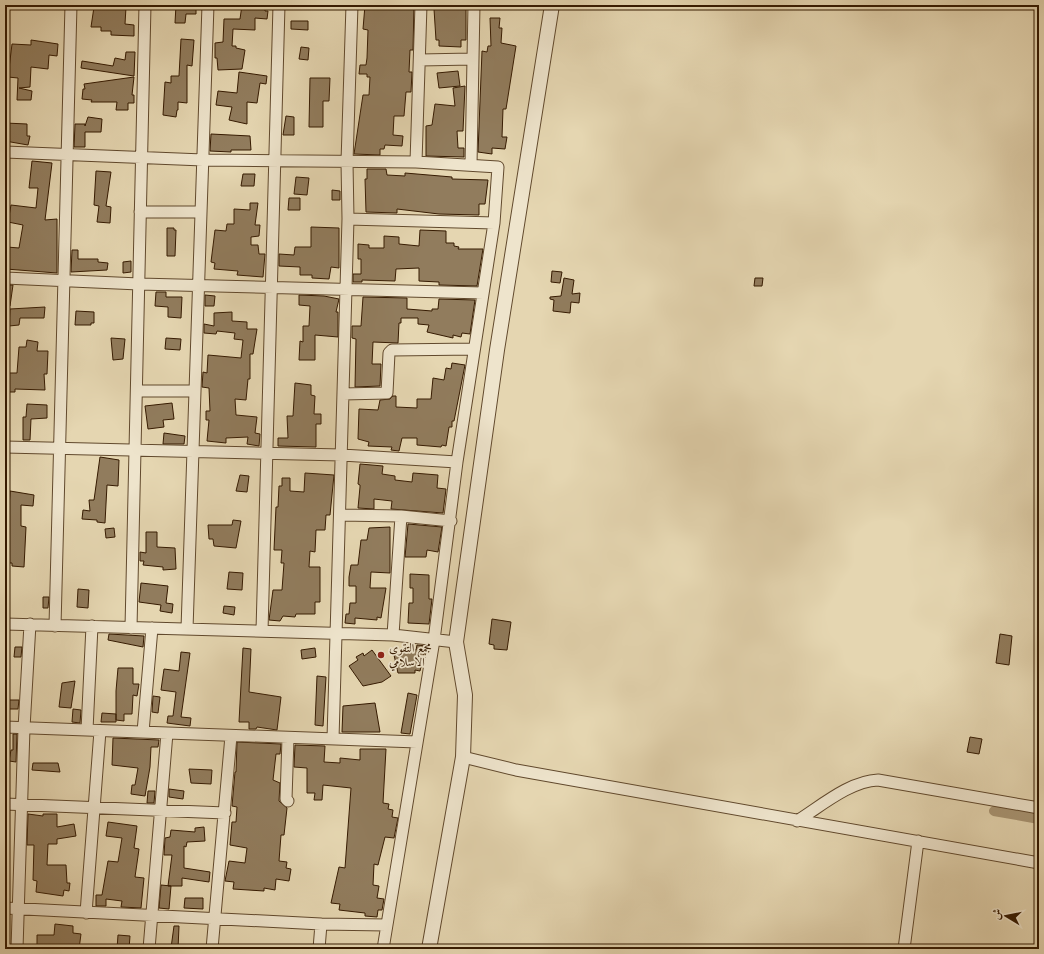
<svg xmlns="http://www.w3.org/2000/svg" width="1044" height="954" viewBox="0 0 1044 954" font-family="'IM FELL Great Primer',Amiri,serif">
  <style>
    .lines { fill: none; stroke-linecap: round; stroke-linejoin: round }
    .canal { stroke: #a99675; stroke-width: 10 }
    .building { fill: #917c5d; stroke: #351a01 }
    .minor-casing { stroke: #61492d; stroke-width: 13 }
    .tertiary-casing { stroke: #61492d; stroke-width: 16 }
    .minor { stroke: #eee4cc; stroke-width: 11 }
    .tertiary { stroke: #eee4cc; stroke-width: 14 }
    .poi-dot { fill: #8f2418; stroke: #eee4cc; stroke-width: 1.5 }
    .labels { text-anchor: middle; stroke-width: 3.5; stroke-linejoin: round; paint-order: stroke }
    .poi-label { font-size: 12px; fill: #351a01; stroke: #eee4cc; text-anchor: start }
  </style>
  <rect width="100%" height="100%" fill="#e5d6b1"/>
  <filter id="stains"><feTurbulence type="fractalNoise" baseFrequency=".005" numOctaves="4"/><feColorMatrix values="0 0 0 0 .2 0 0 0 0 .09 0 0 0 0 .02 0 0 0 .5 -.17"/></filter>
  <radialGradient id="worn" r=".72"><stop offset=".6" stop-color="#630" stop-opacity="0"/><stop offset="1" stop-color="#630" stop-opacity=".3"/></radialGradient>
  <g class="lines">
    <path class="canal" d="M994,811l45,8"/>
  </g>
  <path class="building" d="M176,5h20v9h-10l-1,9h-10z
    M242,5l23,1v5h3l-1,8 -12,-1v12l-22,-1 -1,17h4v2l9,2 -3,19 -24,1 -1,-12h-2v-15l8,-1 1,-23h16z
    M365,5h49l-1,45h-3l-1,22h3l-1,20h-5l-2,24h-10l-1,19 10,1 -1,10 -17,-1 -1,4h-4v6l-26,-1 9,-59h6l1,-18h-3v-3h-8l1,-9h6l1,-7 1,-28 -5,-1z
    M94,7h32l-1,17 9,1v11l-23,-1v-4h-10v-4h-10z
    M434,9h32v31h-5v7l-22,-1v-6h-3z
    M490,18h10l-1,10h3l-1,15 15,3 -10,63h-3l-1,28h5l-2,12 -13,-1v6l-14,-2 4,-101 5,1 1,-6h3z
    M291,21h17v9l-17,-1z
    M181,39l13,1 -2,26 -5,-1v38l-9,-1v8h-1l-1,7 -13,-2 2,-33 6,1v-7h8z
    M31,40l27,4 -1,12 -8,-1 -1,14 -17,-2 -1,20 -11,1 13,3 -1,9h-14l1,-22 -10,-1 4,-33 19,1z
    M301,47l8,1 -1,12 -9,-1z
    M126,52h9l-1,24 -53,-8 1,-7 31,5 2,-8 10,2z
    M458,71l2,15 -21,2 -2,-15z
    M239,72l28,4 -1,8 -6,-1 -3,20 -10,-1v22l-18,-4 3,-13 -16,-2 2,-14 19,2z
    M134,77l-2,18h2v8h-6v7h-12l1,-8h-26l1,-2 -10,-1 1,-10h2l-1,-5z
    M310,78h20l-1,23h-6v26h-14z
    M465,86l-2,45h-6l1,17h6v9l-38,-1v-30l6,-1 3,-21 20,2 -2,-18z
    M286,116l8,1v18h-11z
    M88,117l14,2 -1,13h-16v15h-11l1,-23h10v2z
    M5,123l22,1v12h3l-2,9 -23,-4z
    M211,134l39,2 1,14h-20v2l-21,-1z
    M32,161l20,2 -7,57 12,-1v54l-51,-4 1,-22 12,1 4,-23 -15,-3 3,-17 25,3 2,-20h-9z
    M367,169h19l1,6 18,1v-3l47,4v2l36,1 -3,24h-6v11l-40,-1 -42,-5v4l-31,-1 -1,-33h2z
    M96,171l15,1 -5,34 5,1 -1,16 -13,-1 2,-16 -5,-1z
    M243,174h12l-1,12h-13z
    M296,177l13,1 -2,17 -13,-1z
    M332,190l8,1v9h-8z
    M289,198h11v12h-12z
    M250,203h8l-3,22h5l-1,11 -8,1v8h7l1,9h6l-2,23 -26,-2 1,-4 -24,-2 1,-6 -4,-1 4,-32 11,1 1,-7h7v-15l16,1z
    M311,227l28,1v40l-8,-1 -2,12 -17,-1v-3h-12v-8l-21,-1v-12l15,1 1,-8h16z
    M167,228h7v2h2l-1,26h-8z
    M420,230l26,1v12h8v3l5,1 -1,2h25l-6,37 -38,-1v-3l-20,-1v-13l-23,1 -1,12 -33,-1v2h-9v-8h8v-15h-3v-15l11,1v3h15v-12l15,1v7l20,2z
    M72,250h6v9h20v3l10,1 -1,7 -36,2z
    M131,261v11l-8,1v-11z
    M552,271l10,1 -2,11 -9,-1z
    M564,278l10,2 -2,14 8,-1 -1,10 -8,-1 -1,11 -17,-2 1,-11 -4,-1v-2l11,-1z
    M755,278h8l-1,8h-8z
    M5,285h8l-3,21h-5z
    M156,292h10v5h16l-1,21 -13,-1v-10l-13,-1z
    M205,295l10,1 -1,10h-9z
    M299,295l25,1 15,3 -3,13h2v25l-23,-2v25h-16l1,-19 3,1v-16h6l1,-20 -11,-1z
    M363,297l44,1v11l25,2v-2h6l1,-10 36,1 -5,34 -8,-1 -1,4 -8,-2v3l-26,-6 2,-7 -11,-1v-6h-17v5h-2l-1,20 -25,-1 -1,22h9l-1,22 -25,1 1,-48 -4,-1v-12h9z
    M45,307l-1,11h-24l-1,7 -10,1 1,-17z
    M76,311l18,1v11h-3v2h-16z
    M232,312v9l15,1v7h10l-4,25h-3v25h-2l-2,21 -11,-1 1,16 21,2 -2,16 5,1 -1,12 -12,-2 1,-7 -22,1v5l-19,-2 2,-21h-3v-9h4l-1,-23 -7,-1 1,-15 4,1 1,-18 33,3 2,-18 -9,-1 1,-6 -18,-2 -1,3 -12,-1v-9l10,2v-13z
    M111,338l14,1 -2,20 -10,1z
    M166,338l15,1 -1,11 -15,-1z
    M27,340l11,2 -1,9h11l-1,23h-3l1,16 -30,-1v3h-10l2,-19h10l2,-26h7z
    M452,363l13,2 -11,56h-2v6h-3l-3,19 -4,-1 -1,2 -24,-2v-7h-15l-3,13 -8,-1 1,-3 -24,-1 1,-4 -11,-3 1,-30 19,1 2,-10 10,-1 3,-3h3v11l21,1v-9h14l2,-21 11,2 2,-12 5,1z
    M295,383l16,2v10l4,1 -1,18h7v10h-5v23l-38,-1v-8h10l-1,-22h6z
    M172,403l2,16 -11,1 1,7 -16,2 -3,-23z
    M27,404l20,1v13l-16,1 -1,21h-7v-23h3z
    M164,433l21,3 -1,8h-21z
    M100,457l19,3 -1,26 -11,-1 -2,38 -8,-1v-2l-15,-1 1,-9 7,1 -1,-11h5z
    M360,464l23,2 -1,8 13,2v4l17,2 1,-9 25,2 -1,13 9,1 -3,24 -52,-4 1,-8 -18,-2v10l-16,-1 2,-21v-2l-2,-1z
    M305,473l29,2 -4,40h-4l-1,15h-9l-1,22 -5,-1 -1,16h11v35h-5v12h-19l-1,3 -12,-1 -3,5 -11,-1 4,-30h9l2,-27h-3l1,-13h-8l2,-43h2l1,-21h3v-8h8v13l14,1z
    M240,475l9,1 -2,16 -11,-1z
    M10,491l24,4 -1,11 -12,-1v21l5,1 -2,40 -12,-1v-3h-7l2,-38h-2v-15h4z
    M233,520l8,1 -5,27 -22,-2 -1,-7h-4l-1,-14h24z
    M408,524l34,3 -4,25 -11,-2 -1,7h-21z
    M390,527v46l-19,-1 -1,16h16l-5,30 -4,-1v3l-22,-2v6l-10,-1 1,-9h3l1,-11h6v-17h-7v-9l2,-12h7l3,-25h6l2,-12z
    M114,528l1,9 -9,1 -1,-9z
    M146,532h11v15l18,1 1,21 -13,1v-3l-20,-2 1,-4h-4v-9l6,1z
    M229,572l14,1 -1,17 -15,-1z
    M410,574l19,1v24h3l-3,25 -21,-1 1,-20h4v-15h-3z
    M141,583l27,3 -2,17 7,1 -1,9 -12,-2 1,-6 -22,-3z
    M78,589l11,1 -1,18 -11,-1z
    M43,597h6l-1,11h-5z
    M224,606l11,1 -1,8 -11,-2z
    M492,619l19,3 -4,28 -13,-1v-4l-5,-1z
    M109,634l35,2 -1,11 -35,-7z
    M1000,634l12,2 -3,29 -13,-2z
    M417,645l9,1 -6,25 -5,-1v3h-17l-4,-18 17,-3v-3l5,1z
    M15,647h7l-1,10h-7z
    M243,648l8,1 -2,43 32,5 -4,33 -20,-3 -1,2h-7v-7h-10z
    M315,648l1,9 -14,2 -1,-9z
    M372,650l19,26 -9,6 -19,4 -14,-20 9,-6 -2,-3 7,-4 1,3z
    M181,652l9,1 -9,64 10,1 -1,8 -23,-3 1,-7h5l3,-24 -15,-2 3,-21 15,2z
    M118,668h15v16h6l-2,12 -4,-1 -1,19h-8v7l-8,-1v-29z
    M317,676l9,1 -3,49 -8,-1z
    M75,681l-4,27 -12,-1 3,-24z
    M408,693l9,2 -7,39 -9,-1z
    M153,696l7,1 -2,16 -6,-1z
    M5,700h14l-1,9h-13z
    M375,703l5,29h-38l1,-26z
    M73,709l8,1 -1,13 -8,-1z
    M102,713l14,1v8h-15z
    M13,734h4l-1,28 -7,-1 2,-11h2z
    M970,737l12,2 -3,15 -12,-2z
    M113,738l46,2 -1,7h-7l-1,20 -5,29 -14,-2 1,-9h3l3,-17 -26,-3z
    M237,742l44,2 -1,10h-4l-3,26 7,3 -1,18 8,7 -3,27h-3l-2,26 8,1 -1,6 5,1 -2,12 -13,-2 -1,11 -11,-2v3l-31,-2 1,-7 -9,-1 4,-20 16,2 2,-15 -17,-3 2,-23h4l1,-15 -5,-1 3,-34h1z
    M295,745l30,1 -1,16 16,1v-5l20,2v-11h26l-3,54 6,1 -1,5 5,1 -1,7 6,1 -4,20 -9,-1 -7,28 -4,-1 -1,21 6,1 -2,12 7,1 -2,11h-4l-1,7 -12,-1v-3l-26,-3 1,-6 -9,-1 8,-36 6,1 6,-80 -28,-3 -1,15h-8l1,-7h-8v-25l-13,-1z
    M33,763h25l2,9 -28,-2z
    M189,769l23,1 -1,14 -20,-1z
    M169,789l15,2 -1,8 -14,-2z
    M148,791h7l-1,12h-7z
    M28,814l15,2v-2h14v13l17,-3 2,12 -19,3v5h-9l-1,21h19l1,18h3l-1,8 -5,-1 -1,6 -27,-4 1,-11 -4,-1 1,-35h-7z
    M108,822l29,4 -3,22 5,1 -4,28 9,1 -3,30 -20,-1 1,-6 -16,-2v7h-10v-11h6l6,-34 10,1 4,-24 -16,-2z
    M204,827l1,14 -18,1 -1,5 -2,-1v22l26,4 -1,10 -27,-4v8h-14l4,-31h-8l1,-17 5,-1 1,-7 24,2v-4z
    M161,885l10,1 -2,23 -10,-1z
    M185,898h18v11l-19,-1z
    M55,924l18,2v7l8,1 -2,15h-30v-2h-12v-12h17z
    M174,926h5l-1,23 -7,-1z
    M118,935l12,1 -1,13h-12z"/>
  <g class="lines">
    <g class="minor-casing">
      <path id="minor" d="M420,60l52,-1
        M5,152l198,8 213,2 82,5 -4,56 -37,239 -23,178 -51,309
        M416,162l5,-157
        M471,165l3,-160
        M140,212h60
        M348,219l146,4
        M5,278l134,6 344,9
        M137,391h58
        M343,394l44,-1 2,-40 3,-3 82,-1
        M5,447l337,8 115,7
        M340,515l61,1 50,5
        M5,624l388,11 63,7
        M55,626l16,-621
        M131,628l14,-623
        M187,629l21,-624
        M262,631l17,-626
        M393,635l8,-119
        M5,727l412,15
        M87,730l5,-104
        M143,732l9,-104
        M333,739l15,-520 -1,-57 5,-157
        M463,757l53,13 523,93
        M288,801l-2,-2 2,-61
        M5,804l220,9
        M797,821c24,-15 53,-40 81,-41l161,28
        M5,908l316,16
        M86,913l14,-182
        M17,949l7,-221 6,-104
        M149,949l18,-216
        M212,949l19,-213
        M319,949l2,-25 65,1
        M904,949l14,-108"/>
    </g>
    <g class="tertiary-casing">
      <path id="tertiary" d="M429,949l34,-192 2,-62 -9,-53 41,-292 55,-345"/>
    </g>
    <use href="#minor" class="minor"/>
    <use href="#tertiary" class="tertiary"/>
  </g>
  <circle class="poi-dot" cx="381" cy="655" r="4"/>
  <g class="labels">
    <g class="poi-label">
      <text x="389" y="652">مجمع التقوى<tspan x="389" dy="14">الاسلامي</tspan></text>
    </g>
  </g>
  <rect width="1044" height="954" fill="none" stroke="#e5d6b1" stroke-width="20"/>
  <rect x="6" y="6" width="1032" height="942" fill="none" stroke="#351a01" stroke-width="2"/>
  <rect x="10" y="10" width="1024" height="934" fill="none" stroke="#351a01"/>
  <g transform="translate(1006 916) rotate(280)" stroke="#eee4cc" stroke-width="3" paint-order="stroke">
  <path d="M0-3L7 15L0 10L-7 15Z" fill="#351a01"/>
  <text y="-6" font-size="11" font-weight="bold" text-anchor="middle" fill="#351a01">ش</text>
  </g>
  <rect width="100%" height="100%" filter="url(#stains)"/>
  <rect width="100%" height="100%" fill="url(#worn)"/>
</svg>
